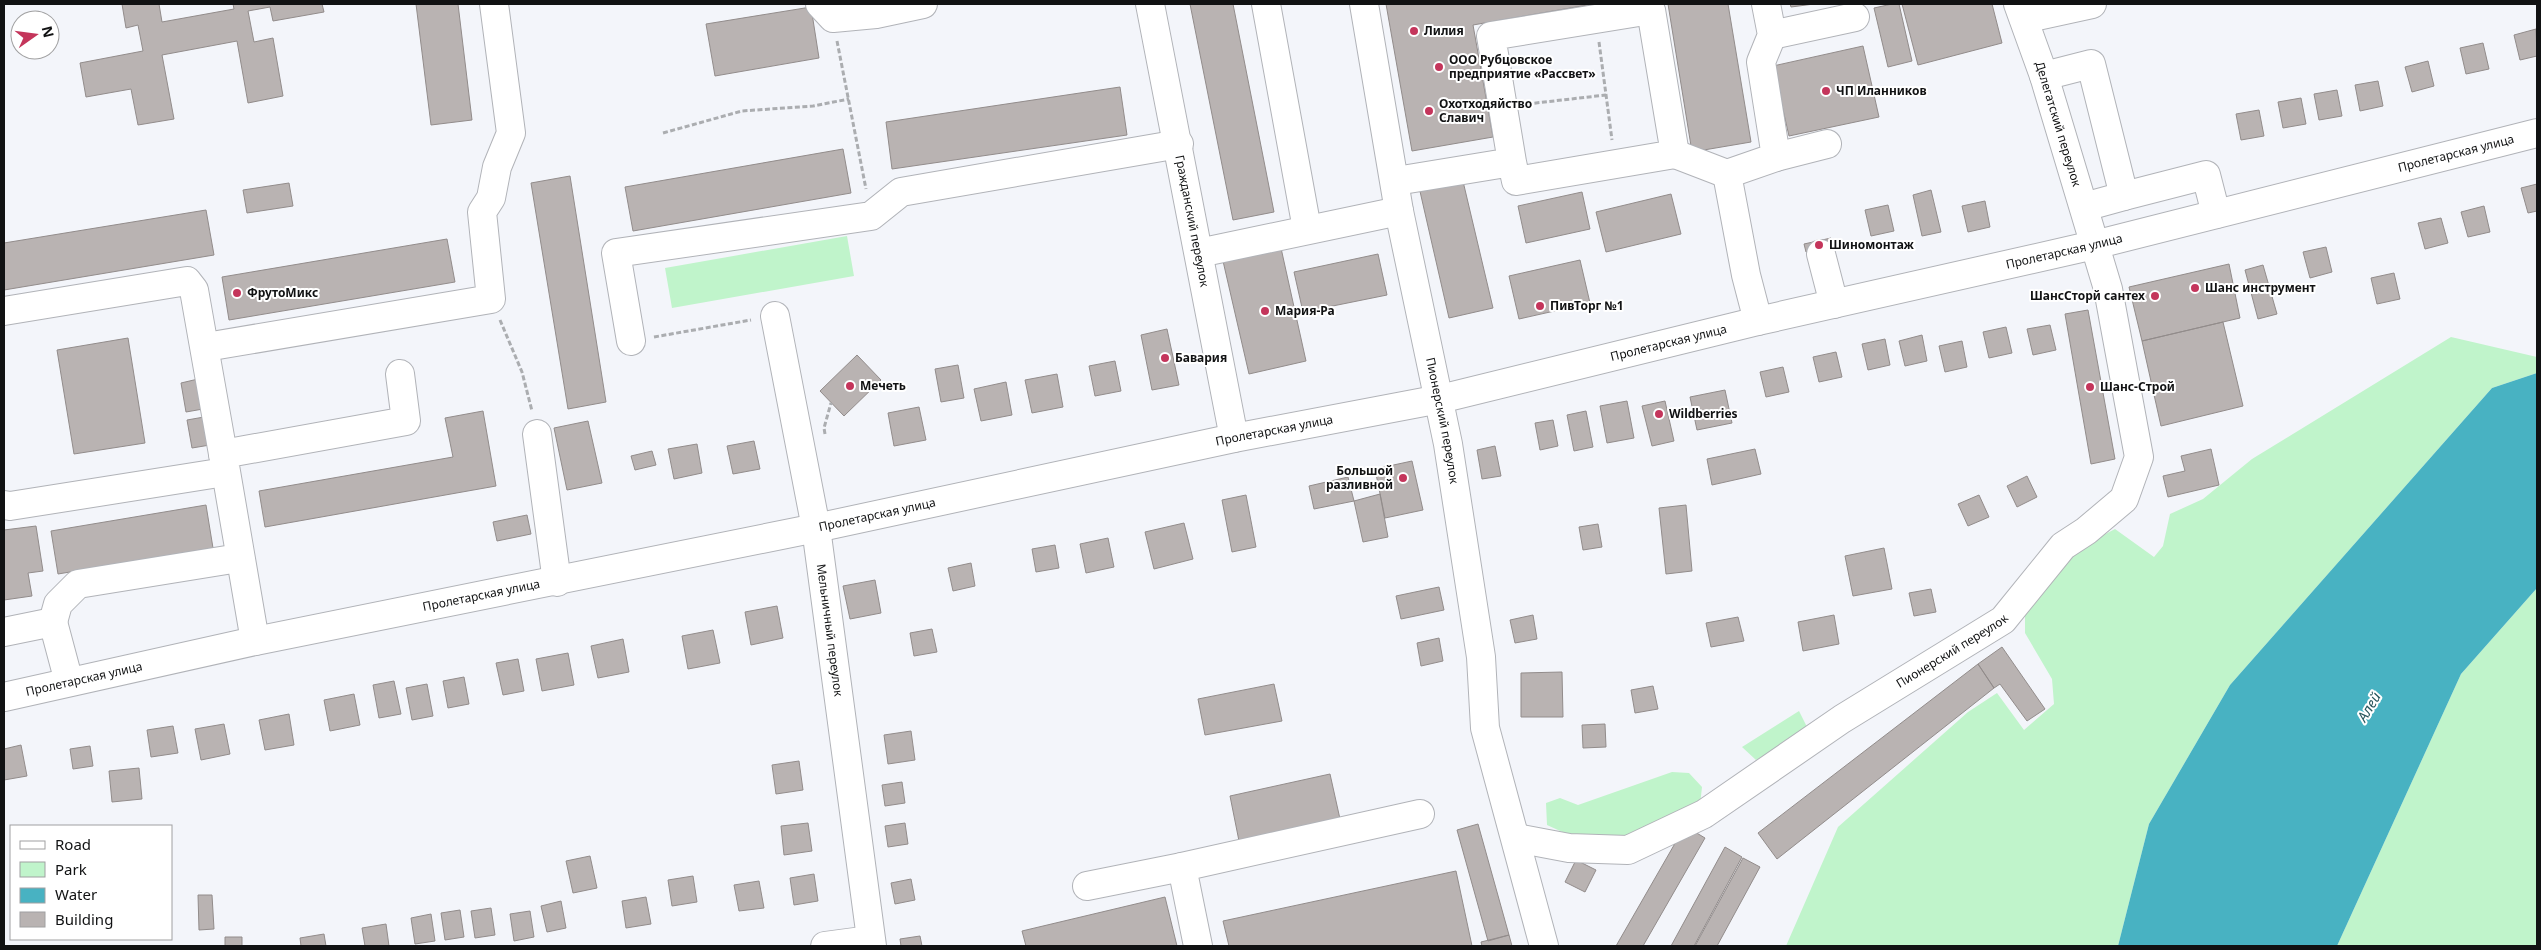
<svg xmlns="http://www.w3.org/2000/svg" width="2541" height="950" viewBox="0 0 2541 950" font-family="'Noto Sans',sans-serif">
  <style>
    .green { fill: #c0f4cb }
    .water { fill: #48b2c2 }
    .building { fill: #b9b3b2; stroke: #928c8b }
    .lines { fill: none; stroke-linecap: round; stroke-linejoin: round }
    .minor-casing { stroke: #b1b3b8; stroke-width: 30 }
    .major-casing { stroke: #b1b3b8; stroke-width: 30 }
    .path { stroke: #abadb0; stroke-width: 3; stroke-dasharray: 5 2.5; stroke-linecap: butt }
    .minor { stroke: #fff; stroke-width: 28 }
    .major { stroke: #fff; stroke-width: 28 }
    .poi-dot { fill: #c4355b; stroke: #fff; stroke-width: 2 }
    .labels { text-anchor: middle; stroke-width: 4; stroke-linejoin: round; paint-order: stroke }
    .poi-label { font-size: 12px; font-weight: bold; fill: #111213; stroke: #fff; text-anchor: start }
    .street-label { font-size: 12px; fill: #111213; stroke: #fff }
    .water-label { font-size: 14px; font-style: italic; fill: #27555c; stroke: #fff }
  </style>
  <rect width="100%" height="100%" fill="#f3f5fa"/>
  <path class="green" d="M847,236l7,40 -182,32 -7,-40z
    M2451,337l86,20v16l-45,15 -262,297 -81,139 -31,122h-332l52,-119 130,-115 29,-19 27,37 30,-26 -2,-25 -27,-46v-21l46,-60 44,-23 39,28 9,-11 7,-32 33,-15 49,-40z
    M2537,588v358h-200l124,-272z
    M1799,711l10,20 -53,29 -14,-13z
    M1672,772l17,1 13,14 -2,18 -71,31 -60,-1 -22,-10 -1,-22 14,-5 18,7z"/>
  <path class="water" d="M2537,373v215l-76,86 -124,272h-219l31,-122 81,-139 262,-297z"/>
  <path class="building" d="M122,4h37l3,18 72,-13 -1,-5h89l2,8 -51,9 -3,-14 -22,4 6,31 19,-4 10,58 -35,7 -11,-62 -75,14 12,64 -36,6 -7,-36 -45,8 -6,-34 63,-12 -5,-26 -12,3z
    M416,4h42l14,116 -41,5z
    M1190,4h43l41,208 -41,8z
    M1386,4h207l-120,21 20,112 -81,14z
    M1668,4h60l23,138 -59,10z
    M1790,4h24l-23,3z
    M1892,4h7l13,57 -24,6 -14,-59z
    M1902,4h90l10,39 -84,22z
    M811,7l8,51 -104,18 -9,-52z
    M2536,29l1,27 -17,4 -6,-25z
    M2483,43l6,26 -23,5 -6,-26z
    M1863,46l16,71 -90,19 -16,-70z
    M2428,61l6,25 -22,6 -7,-25z
    M2378,81l5,25 -23,5 -5,-26z
    M1120,87l7,48 -235,34 -6,-47z
    M2337,90l5,26 -23,4 -5,-26z
    M2301,98l5,26 -23,4 -5,-26z
    M2259,110l5,26 -23,4 -5,-26z
    M843,149l8,44 -218,38 -8,-44z
    M570,176l36,226 -38,7 -37,-226z
    M1462,177l31,131 -44,10 -30,-131z
    M289,183l4,23 -46,7 -4,-23z
    M2537,184v27l-9,2 -7,-25z
    M1931,190l10,42 -19,4 -9,-41z
    M1582,192l8,37 -64,14 -8,-37z
    M1671,194l10,40 -75,18 -10,-40z
    M1985,201l5,26 -22,5 -6,-26z
    M1888,205l6,26 -23,5 -6,-26z
    M2484,206l6,26 -22,5 -7,-25z
    M206,210l8,45 -210,35v-47z
    M2441,218l7,25 -23,6 -7,-26z
    M1831,238l2,8 -27,6 -2,-8z
    M447,239l8,43 -226,38 -7,-43z
    M2326,247l6,25 -22,6 -7,-26z
    M1281,248l25,113 -57,13 -26,-113z
    M1378,254l9,41 -84,17 -9,-40z
    M1580,260l10,43 -71,16 -10,-43z
    M2229,264l11,54 -98,23 -13,-54z
    M2263,265l14,49 -19,5 -13,-49z
    M2394,273l6,26 -23,5 -6,-26z
    M2088,310l27,149 -24,5 -26,-150z
    M2223,322l20,84 -82,20 -19,-85z
    M2050,325l6,25 -23,5 -6,-26z
    M2006,327l6,26 -23,5 -6,-26z
    M1167,329l12,56 -27,5 -11,-55z
    M1922,335l5,26 -22,5 -6,-25z
    M128,338l17,105 -71,11 -17,-104z
    M1885,339l5,26 -22,5 -6,-26z
    M1962,341l5,26 -22,5 -6,-26z
    M1836,352l6,25 -23,5 -6,-25z
    M857,355l24,25 -37,36 -24,-25z
    M1115,361l6,30 -26,5 -6,-30z
    M958,365l6,33 -23,4 -6,-33z
    M1783,367l6,25 -23,5 -6,-25z
    M1057,374l6,33 -31,6 -7,-33z
    M198,379l5,30 -17,3 -5,-29z
    M1006,382l6,33 -31,6 -7,-32z
    M1725,390l7,33 -35,7 -7,-33z
    M1627,401l7,37 -27,5 -7,-37z
    M1665,401l9,40 -22,5 -10,-40z
    M919,407l7,33 -32,6 -6,-33z
    M483,411l13,75 -231,41 -6,-36 194,-34 -8,-39z
    M1586,411l7,36 -19,4 -7,-36z
    M204,417l6,28 -18,3 -5,-28z
    M1553,420l5,26 -18,4 -5,-27z
    M588,421l14,62 -35,7 -13,-62z
    M754,441l6,28 -27,5 -6,-28z
    M697,444l5,29 -28,6 -6,-30z
    M1495,446l6,30 -19,3 -5,-29z
    M1755,449l6,25 -49,11 -5,-26z
    M2211,449l8,36 -51,12 -5,-21 22,-5 -4,-15z
    M652,451l4,14 -21,5 -4,-14z
    M1412,461l11,49 -38,8 -10,-49z
    M2027,476l10,21 -20,10 -10,-21z
    M1348,477l6,24 -40,8 -5,-23z
    M1380,494l8,43 -25,5 -9,-41z
    M1246,495l10,52 -24,5 -10,-52z
    M1979,495l10,22 -21,9 -10,-22z
    M206,505l7,43 -155,26 -7,-43z
    M1686,505l6,66 -26,3 -7,-66z
    M527,515l4,19 -34,7 -4,-19z
    M1184,523l9,36 -39,10 -9,-37z
    M1598,524l4,23 -19,3 -4,-23z
    M36,526l7,45 -15,2 4,23 -28,4v-70z
    M1108,538l6,29 -28,6 -6,-29z
    M1055,545l4,23 -23,4 -4,-23z
    M1884,548l8,41 -39,7 -8,-40z
    M971,563l4,23 -22,5 -5,-23z
    M875,580l6,33 -31,6 -7,-33z
    M1439,587l5,23 -43,9 -5,-23z
    M1931,589l5,23 -22,4 -5,-23z
    M777,606l6,32 -32,7 -6,-33z
    M1533,615l4,24 -22,4 -5,-23z
    M1834,615l5,29 -36,7 -5,-29z
    M1738,617l6,24 -33,6 -5,-24z
    M932,629l5,23 -23,4 -4,-23z
    M713,630l7,33 -32,6 -6,-33z
    M1439,638l4,23 -22,5 -4,-23z
    M623,639l6,33 -31,6 -7,-32z
    M2002,647l43,62 -18,12 -27,-37 -6,4 -16,-24z
    M568,653l6,32 -32,6 -6,-32z
    M518,659l6,32 -21,4 -7,-32z
    M1978,664l16,24 -217,171 -19,-26z
    M1562,672l1,45h-42v-44z
    M464,677l5,27 -21,4 -5,-27z
    M394,681l7,33 -22,4 -6,-33z
    M427,684l6,32 -21,4 -6,-32z
    M1274,684l8,37 -77,14 -7,-36z
    M1653,686l5,23 -23,4 -4,-23z
    M354,694l6,31 -30,6 -6,-31z
    M289,714l5,31 -29,5 -6,-30z
    M224,724l6,30 -29,6 -6,-31z
    M1605,724l1,23 -23,1 -1,-23z
    M173,726l5,27 -27,4 -4,-27z
    M911,731l4,29 -27,4 -4,-29z
    M21,745l6,31 -23,4v-31z
    M90,746l3,20 -20,3 -3,-20z
    M799,761l4,29 -27,4 -4,-29z
    M139,768l3,31 -30,3 -3,-31z
    M1330,774l10,45 -101,22 -9,-45z
    M902,782l3,21 -20,3 -3,-21z
    M808,823l4,28 -28,4 -3,-29z
    M905,823l3,21 -20,3 -3,-21z
    M1478,824l31,111 -21,6 -31,-111z
    M1685,826l20,12 -62,108h-27z
    M1725,847l17,10 -48,89h-23z
    M590,856l7,32 -24,5 -7,-32z
    M1743,858l17,9 -43,79h-22z
    M1576,860l20,10 -11,22 -20,-10z
    M1456,871l16,75h-243l-6,-25z
    M814,874l4,27 -24,4 -4,-27z
    M693,876l4,26 -25,4 -4,-26z
    M911,879l4,21 -20,4 -4,-21z
    M759,881l5,27 -25,3 -5,-26z
    M198,895h14l2,34 -15,1z
    M646,897l5,27 -25,4 -4,-27z
    M1165,897l12,49h-151l-4,-15z
    M561,901l5,27 -19,4 -6,-26z
    M491,908l4,27 -20,3 -4,-27z
    M460,910l4,27 -19,3 -4,-27z
    M530,911l4,26 -20,4 -4,-27z
    M431,914l4,27 -20,3 -4,-26z
    M386,924l3,22h-24l-3,-18z
    M324,934l2,12h-25l-1,-8z
    M1509,935l3,11h-30l-1,-4z
    M920,936l2,10h-21l-1,-7z
    M225,937h17v9h-17z"/>
  <g class="lines">
    <g class="minor-casing">
      <g id="minor">
        <path d="M820,4l13,14 43,-4 47,-10"/>
        <path id="s1" d="M1150,4l84,434"/>
        <path d="M1266,4l41,225"/>
        <path id="s2" d="M1364,4l35,207 49,233 33,213 4,71 59,218"/>
        <path d="M2024,19l68,-15"/>
        <path d="M1772,35l83,-18"/>
        <path d="M2044,76l47,-12 33,132 -40,11"/>
        <path d="M1675,154l52,20"/>
        <path d="M1776,157l51,-13"/>
        <path d="M1396,181l116,-19 4,19 159,-27 -24,-144 -160,26 21,126"/>
        <path d="M2124,196l82,-21 10,39"/>
        <path d="M1199,253l200,-42"/>
        <path d="M1821,254l13,50"/>
        <path d="M4,311l183,-30 7,9 29,164"/>
        <path id="s3" d="M775,316l41,212 56,418"/>
        <path d="M1758,321l-12,-46 -19,-101 49,-17 -15,-95 11,-27 -6,-31"/>
        <path d="M631,341l-15,-88 255,-37 30,-24 278,-48"/>
        <path d="M206,347l285,-48 -9,-87 9,-14 6,-31 14,-34 -17,-129"/>
        <path d="M537,434l20,148"/>
        <path d="M4,505l6,1 215,-34"/>
        <path d="M53,622l5,-18 20,-20 161,-26"/>
        <path d="M4,632l49,-10 16,60"/>
        <path d="M255,641l-32,-187 183,-33 -6,-47"/>
        <path id="s4" d="M1516,838l53,10 59,2 76,-36 138,-95 161,-99 60,-74 23,-15 38,-32 15,-42 -31,-168 -64,-213 -26,-72"/>
        <path d="M1087,886l95,-19"/>
        <path d="M825,946l45,-6"/>
        <path d="M1198,946l-16,-79 238,-53"/>
      </g>
    </g>
    <g class="major-casing">
      <g id="major">
        <path id="s5" d="M4,697l251,-56 561,-113 418,-90 206,-39 318,-78 336,-76 443,-112"/>
      </g>
    </g>
    <path class="path" d="M837,41l29,148
      M1599,42l13,98
      M1527,104l79,-9
      M663,133l79,-22 71,-5 36,-7
      M500,320l22,52 10,39
      M654,337l97,-17
      M825,434l-1,-6 7,-25"/>
    <use href="#minor" class="minor"/>
    <use href="#major" class="major"/>
  </g>
  <g class="poi-dot">
    <circle cx="1414" cy="31" r="5"/>
    <circle cx="1439" cy="67" r="5"/>
    <circle cx="1826" cy="91" r="5"/>
    <circle cx="1429" cy="111" r="5"/>
    <circle cx="1819" cy="245" r="5"/>
    <circle cx="2195" cy="288" r="5"/>
    <circle cx="237" cy="293" r="5"/>
    <circle cx="2155" cy="296" r="5"/>
    <circle cx="1540" cy="306" r="5"/>
    <circle cx="1265" cy="311" r="5"/>
    <circle cx="1165" cy="358" r="5"/>
    <circle cx="850" cy="386" r="5"/>
    <circle cx="2090" cy="387" r="5"/>
    <circle cx="1659" cy="414" r="5"/>
    <circle cx="1403" cy="478" r="5"/>
  </g>
  <g class="labels">
    <g class="poi-label">
      <text x="1424" y="35">Лилия</text>
      <text x="1449" y="64">ООО Рубцовское<tspan x="1449" dy="14">предприятие «Рассвет»</tspan></text>
      <text x="1836" y="95">ЧП Иланников</text>
      <text x="1439" y="108">Охотходяйство<tspan x="1439" dy="14">Славич</tspan></text>
      <text x="1829" y="249">Шиномонтаж</text>
      <text x="2205" y="292">Шанс инструмент</text>
      <text x="247" y="297">ФрутоМикс</text>
      <text x="2145" y="300" text-anchor="end">ШансСторй сантех</text>
      <text x="1550" y="310">ПивТорг №1</text>
      <text x="1275" y="315">Мария-Ра</text>
      <text x="1175" y="362">Бавария</text>
      <text x="860" y="390">Мечеть</text>
      <text x="2100" y="391">Шанс-Строй</text>
      <text x="1669" y="418">Wildberries</text>
      <text x="1393" y="475" text-anchor="end">Большой<tspan x="1393" dy="14">разливной</tspan></text>
    </g>
    <g class="street-label">
      <text transform="translate(2058 124) rotate(73)" y="4">Делегатский переулок</text>
      <text dy="4" stroke="none"><textPath href="#s5" startOffset="2512">Пролетарская улица</textPath></text>
      <text dy="4" stroke="none"><textPath href="#s1" startOffset="221">Гражданский переулок</textPath></text>
      <text dy="4" stroke="none"><textPath href="#s5" startOffset="2108">Пролетарская улица</textPath></text>
      <text dy="4" stroke="none"><textPath href="#s5" startOffset="1702">Пролетарская улица</textPath></text>
      <text dy="4" stroke="none"><textPath href="#s2" startOffset="424">Пионерский переулок</textPath></text>
      <text dy="4" stroke="none"><textPath href="#s5" startOffset="1298">Пролетарская улица</textPath></text>
      <text dy="4" stroke="none"><textPath href="#s5" startOffset="892">Пролетарская улица</textPath></text>
      <text dy="4" stroke="none"><textPath href="#s5" startOffset="488">Пролетарская улица</textPath></text>
      <text dy="4" stroke="none"><textPath href="#s3" startOffset="319">Мельничный переулок</textPath></text>
      <text dy="4" stroke="none"><textPath href="#s4" startOffset="494">Пионерский переулок</textPath></text>
      <text dy="4" stroke="none"><textPath href="#s5" startOffset="82">Пролетарская улица</textPath></text>
    </g>
    <g class="water-label">
      <text transform="translate(2369 707) rotate(-59)" y="5">Алей</text>
    </g>
  </g>
  <rect width="2541" height="950" fill="none" stroke="#111213" stroke-width="10"/>
  <rect x="10" y="825" width="162" height="115" fill="#ffffff" stroke="#a0a0a1"/>
  <rect x="20" y="841" width="25" height="8" fill="#ffffff" stroke="#a0a0a1"/>
  <text x="55" y="850" font-size="15" fill="#111213">Road</text>
  <rect x="20" y="862" width="25" height="15" fill="#c0f4cb" stroke="#a0a0a1"/>
  <text x="55" y="875" font-size="15" fill="#111213">Park</text>
  <rect x="20" y="888" width="25" height="15" fill="#48b2c2" stroke="#a0a0a1"/>
  <text x="55" y="900" font-size="15" fill="#111213">Water</text>
  <rect x="20" y="912" width="25" height="15" fill="#b9b3b2" stroke="#a0a0a1"/>
  <text x="55" y="925" font-size="15" fill="#111213">Building</text>
  <g transform="translate(35 35) rotate(76)"><circle r="24" fill="#ffffff" stroke="#a0a0a1"/>
  <path d="M0-4L9 19L0 12L-9 19Z" fill="#c4355b"/>
  <text y="-8" font-size="14" font-weight="bold" text-anchor="middle" fill="#111213">N</text>
  </g>
</svg>
